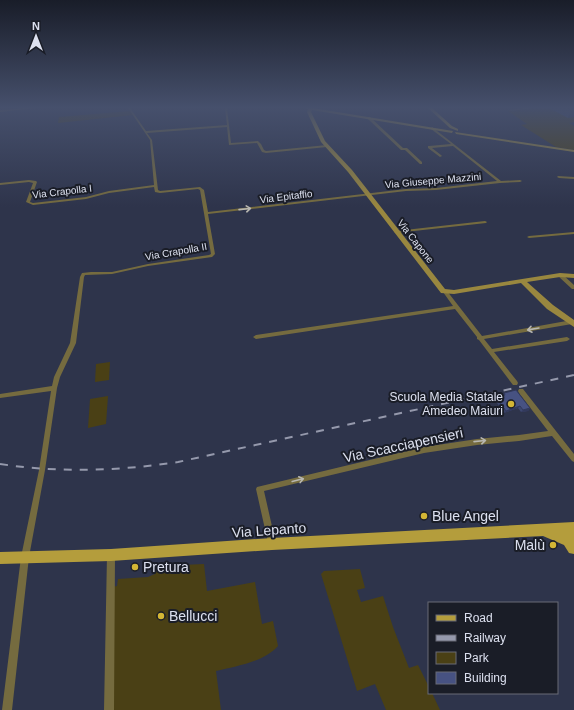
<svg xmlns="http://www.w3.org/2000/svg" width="574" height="710" viewBox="0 0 574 710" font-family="Helvetica,sans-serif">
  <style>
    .green { fill: #4a4015 }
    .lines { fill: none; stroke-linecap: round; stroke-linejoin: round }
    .street { fill: #756b3f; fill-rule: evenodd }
    .secondary { fill: #99873f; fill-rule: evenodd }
    .primary { fill: #b49d3c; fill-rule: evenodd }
    .rail { stroke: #9599ac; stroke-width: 2; stroke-dasharray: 8 8; stroke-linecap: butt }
    .wall { fill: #3d4770 }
    .shaded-wall { fill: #32395b }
    .building { fill: #475282; stroke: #32395b }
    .oneway { stroke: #b8b7b1 }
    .poi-dot { fill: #d3b635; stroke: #1a1d27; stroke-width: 1.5 }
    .labels { text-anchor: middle; stroke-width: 4; stroke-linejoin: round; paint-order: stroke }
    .far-street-label { font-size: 10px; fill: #dce0ef; stroke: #1a1d27 }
    .poi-label { font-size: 12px; fill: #dce0ef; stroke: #1a1d27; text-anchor: end }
    .near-street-label { font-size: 14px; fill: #dce0ef; stroke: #1a1d27 }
    .near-poi-label { font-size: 14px; fill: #dce0ef; stroke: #1a1d27; text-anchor: start }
  </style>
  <rect width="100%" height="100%" fill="#2e344b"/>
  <path class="green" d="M542,108h29l3,1v13l-5,1 5,3v24l-18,-3 -35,-22 6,-1 -19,-13z
    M130,111l3,4 -75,8 1,-6z
    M110,362l-1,18 -14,2 1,-18z
    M108,396l-2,28 -18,4 2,-29z
    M204,564l3,27 48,-9 7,42 11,-3 5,25c-14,16 -42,20 -62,25l5,39h-108l-1,-123 5,-1 1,-7 30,-2 7,-3 4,-8z
    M360,569l5,19 -8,2 4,12 22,-6 10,31 16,41 9,-3 11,22v6h3l8,17h-54l-11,-26 -18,7 -36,-117 3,-3z"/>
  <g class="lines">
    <path class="street" d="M27,108h9l-36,4v-2z
      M128,108h2l16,23 81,-6 -2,-17h2l4,35 27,-2 3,3 3,6 2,1 61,-6 1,1 -1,1 -61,6 -4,-1 -5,-9 -28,2 -2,-18 -80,6 5,7 6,50 2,1 40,-4 4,3 4,22 198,-23 30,-1 61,-7 -44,-35 -21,2 9,7 1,1 -2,1 -12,-9v-2h1l22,-2 -20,-15 1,-2 69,54 19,-1 2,1 -2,1 -20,1 -64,7 -30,1 -198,23 7,40 -3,3 -64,9 -36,8 -27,1 -1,2 -8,66 -16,34 -3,11 -12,82 -16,87 -17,153h-10l19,-153 18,-87 12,-79 -51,7v-4l52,-8 2,-9 16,-34 10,-66 2,-4 9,-1h21l36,-8 61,-9 2,-1 -11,-64 -2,-1 -38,4 -5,-1 -1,-5 -45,6 -23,6 -53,6 -7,-3 7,-19 -4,-1 -29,3v-2l29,-3 7,1 1,1 -7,20 3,1 53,-6 23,-6 45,-6 -4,-45z
      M525,108h9l-24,3 -1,-1z
      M368,117h2l33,31h4l15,14v2h-2l-15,-14h-4l-33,-31z
      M558,176l16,1v2l-15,-1 -2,-1z
      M485,221l2,1 -1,1 -90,10 -2,-1 2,-1z
      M574,232v2l-45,4 -2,-1 2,-1z
      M558,274h4l12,11v4h-2l-14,-13z
      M445,290l2,1 35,45 90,-16 2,1v2l-2,1 -88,15 8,10 75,-12 3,2 -3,2 -73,11 23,29 1,2 -1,2h-4l-34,-45 -2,-1v-2l-22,-28 -199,30 -3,-2 3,-2 197,-29 -10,-14z
      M519,389h4l51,65v8l-2,-1 -20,-25 -33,5 -42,4 -53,8 -160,38 12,53 -1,3 -3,1 -3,-1 -13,-58 1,-2 167,-40 53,-8 42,-4 29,-4 -29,-38 -1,-2z
      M111,551l3,1 1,3 -1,155h-10l3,-155 1,-3z"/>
    <path class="secondary" d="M305,108h8l140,23 -1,2 -140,-23 -1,2 14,29 27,29 93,119 9,1 106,-17 14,1v4l-14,-1 -33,5 26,23 21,15v7l-27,-18 -26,-26 -67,11 -13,-1 -93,-121 -27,-30 -14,-30 1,-3z
      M428,108h4l20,18 6,3v2l-8,-3z
      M455,132l119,18v2l-118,-18z"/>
    <path class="primary" d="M574,522v32l-5,-1 -5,-8 -21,-9 -271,14 -161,11 -111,3v-12l111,-3 161,-11z"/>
    <path class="rail" d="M0,464c60,9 118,7 178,-2l396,-87"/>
  </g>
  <path class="wall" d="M551,108h23l-6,10 -17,-9z
    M504,393l26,15 -2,3 -7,1 -3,-4 -14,5 -9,-13 1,-3 6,-1z"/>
  <path class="shaded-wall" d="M571,110h3v7l-6,1z
    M520,406l-2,2 -14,5 2,-2z
    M530,408l-2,3 -7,1 2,-2z"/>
  <path class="building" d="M567,108h7v2h-3z
    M516,390l14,18 -7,2 -3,-4 -14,5 -10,-14 9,-2 -1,-2z"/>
  <defs><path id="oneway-shaft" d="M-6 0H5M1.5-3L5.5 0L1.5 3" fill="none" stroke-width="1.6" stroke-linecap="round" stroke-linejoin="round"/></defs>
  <g class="oneway">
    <use href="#oneway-shaft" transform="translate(245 209) rotate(-6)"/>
    <use href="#oneway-shaft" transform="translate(533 329) rotate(170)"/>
    <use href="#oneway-shaft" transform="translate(480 441) rotate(-6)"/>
    <use href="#oneway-shaft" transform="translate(298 480) rotate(-14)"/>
  </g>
  <linearGradient id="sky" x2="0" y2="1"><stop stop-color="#191d29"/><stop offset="0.52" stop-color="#46506c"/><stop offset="1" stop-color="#46506c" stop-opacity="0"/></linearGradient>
  <rect width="574" height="207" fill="url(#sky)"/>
  <g class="poi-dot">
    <circle cx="511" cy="404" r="4"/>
    <circle cx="424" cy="516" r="4"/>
    <circle cx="553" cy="545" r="4"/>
    <circle cx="135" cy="567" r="4"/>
    <circle cx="161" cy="616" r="4"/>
  </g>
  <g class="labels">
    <g class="far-street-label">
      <text transform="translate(433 180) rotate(-5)" y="4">Via Giuseppe Mazzini</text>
      <text transform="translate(62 191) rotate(-7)" y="4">Via Crapolla I</text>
      <text transform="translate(286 196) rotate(-7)" y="4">Via Epitaffio</text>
      <text transform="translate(416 241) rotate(52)" y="4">Via Capone</text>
      <text transform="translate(176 251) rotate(-10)" y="4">Via Crapolla II</text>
    </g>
    <g class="poi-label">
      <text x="503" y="401">Scuola Media Statale<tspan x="503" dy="14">Amedeo Maiuri</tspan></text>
    </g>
    <g class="near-street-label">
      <text transform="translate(403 445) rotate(-12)" y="5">Via Scacciapensieri</text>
      <text transform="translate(269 530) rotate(-4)" y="5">Via Lepanto</text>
    </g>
    <g class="near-poi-label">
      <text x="432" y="521">Blue Angel</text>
      <text x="545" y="550" text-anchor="end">Malù</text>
      <text x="143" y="572">Pretura</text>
      <text x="169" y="621">Bellucci</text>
    </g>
  </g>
  <rect x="428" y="602" width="130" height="92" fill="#1a1d27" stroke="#686b77"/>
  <rect x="436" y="615" width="20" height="6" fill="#b49d3c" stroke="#686b77"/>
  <text x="464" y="622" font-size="12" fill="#dce0ef">Road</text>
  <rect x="436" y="635" width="20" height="6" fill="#9599ac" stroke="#686b77"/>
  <text x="464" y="642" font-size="12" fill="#dce0ef">Railway</text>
  <rect x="436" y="652" width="20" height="12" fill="#4a4015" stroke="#686b77"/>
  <text x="464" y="662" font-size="12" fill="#dce0ef">Park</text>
  <rect x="436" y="672" width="20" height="12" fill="#475282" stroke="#686b77"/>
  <text x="464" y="682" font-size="12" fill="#dce0ef">Building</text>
  <g transform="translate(36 36)" stroke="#1a1d27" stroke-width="3" paint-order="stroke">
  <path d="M0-3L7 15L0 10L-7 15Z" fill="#dce0ef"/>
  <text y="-6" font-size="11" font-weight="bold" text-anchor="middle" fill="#dce0ef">N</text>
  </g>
</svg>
